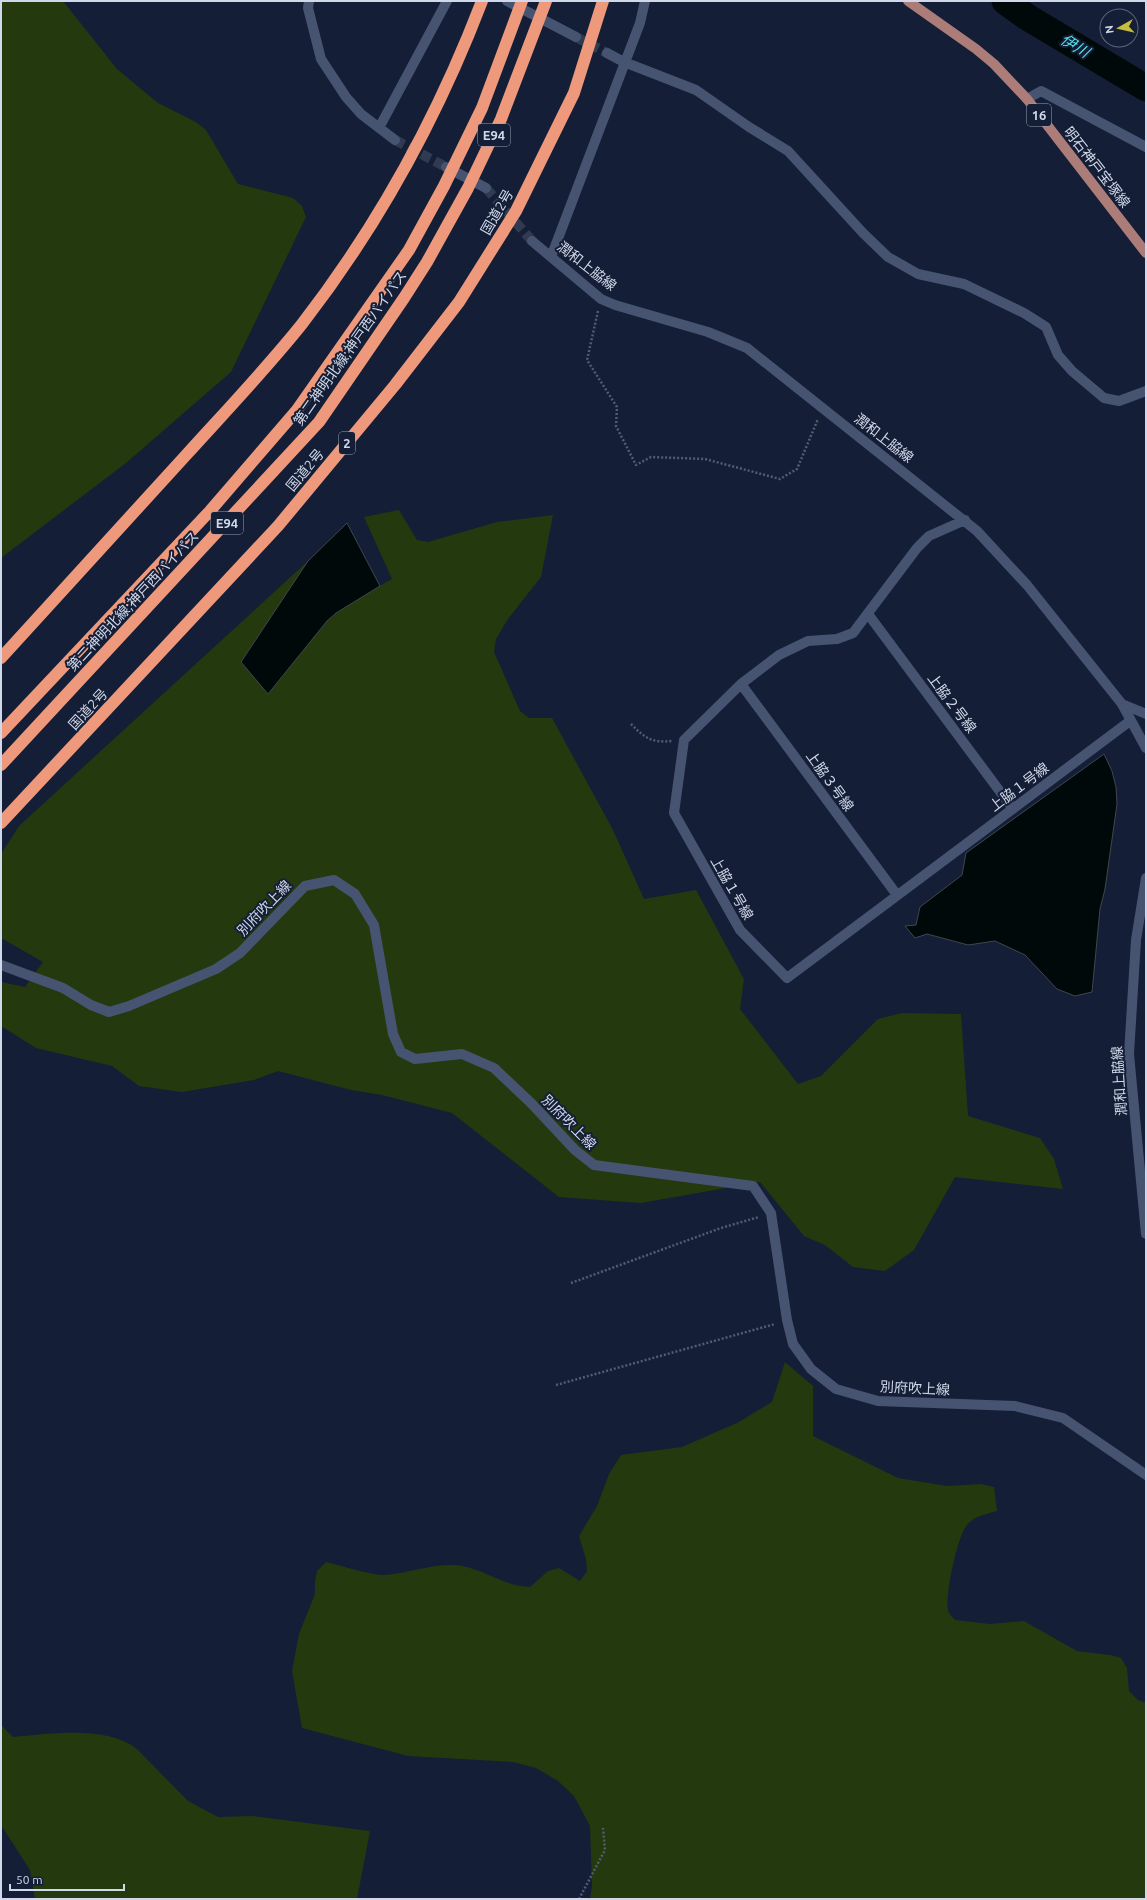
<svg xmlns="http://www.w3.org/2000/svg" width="1147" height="1900" viewBox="0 0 1147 1900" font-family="Ubuntu,'Noto Sans JP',sans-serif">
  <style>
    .green { fill: #25390f }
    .water { fill: #00090a; stroke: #3e474d }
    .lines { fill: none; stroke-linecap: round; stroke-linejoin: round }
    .river { stroke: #00090a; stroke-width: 27 }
    .street-tunnel { stroke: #303a51; stroke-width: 10; stroke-dasharray: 10 5; stroke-linecap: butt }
    .path { stroke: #535c72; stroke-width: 2.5; stroke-dasharray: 2 2; stroke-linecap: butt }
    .street { stroke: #475471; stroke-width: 10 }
    .primary { stroke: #ac7d78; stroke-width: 10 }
    .highway { stroke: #ef997c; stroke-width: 12 }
    .labels { text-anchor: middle; stroke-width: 4; stroke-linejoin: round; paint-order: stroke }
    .shield { fill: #141e36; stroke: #98a0b3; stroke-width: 1 }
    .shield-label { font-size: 13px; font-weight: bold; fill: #d0d8e9 }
    .street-label { font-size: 14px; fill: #d0d8e9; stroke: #141e36 }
    .water-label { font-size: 15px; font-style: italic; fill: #52e3e6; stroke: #141e36 }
  </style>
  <rect width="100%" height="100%" fill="#141e36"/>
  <path class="green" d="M1,1h62l54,68 41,34 38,19 10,8 32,54 55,14 9,8 4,11 -75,155 -105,91 -125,95z
    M399,510l18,30 11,2 69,-20 56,-7 -12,62 -33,42 -12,20 -2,13 26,59 9,7h23l61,112 31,69 52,-9 48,89 -4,30 58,75 23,-8 57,-57 24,-6 59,1 7,102 72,22 14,21 9,30 -108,-12 -41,73 -29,21 -32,-4 -28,-22 -21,-9 -44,-54 -119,21 -82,-6 -107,-84 -70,-18 -31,-5 -73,-19 -24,9 -72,12 -43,-6 -27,-20 -76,-18 -35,-22v-44l24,5 18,-25 -42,-24v-84l18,-28 289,-265 -67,101 27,32 59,-73c19,-17 43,-29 65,-42l-28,-62z
    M785,1362l28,24v50l85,42 49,8 34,-2 13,3 3,24c-11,3 -23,5 -30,14 -10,12 -22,70 -19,85 1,4 4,7 7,10l35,4 34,-3 53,30 33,4 11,3 6,10 2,23 9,9 8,3v196h-556l2,-13 -2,-60 -16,-30 -16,-15 -22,-13 -23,-6 -105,-6 -106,-28 -10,-57 7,-37 16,-40v-12l2,-11 9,-9c13,3 48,14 59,13 24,-2 46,-11 70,-10 27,2 49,22 75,22l18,-16 11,-3 21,13 7,-10 -1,-12 -7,-23 18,-30 12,-32 12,-19 61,-8 57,-25 33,-20z
    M1,1725l12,12c37,-3 93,-12 124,12l51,52 30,16 35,-1 117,15 -13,68h-322l-5,-29 -29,-45z"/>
  <path class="water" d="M347,523l33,63 -44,27 -9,8 -59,73 -27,-32 67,-101z
    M1104,754l8,17 4,16 1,17 -12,85 -5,20 -8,83 -17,4 -18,-7 -32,-34 -30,-14 -27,4 -41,-11 -12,4 -10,-12 11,-1 4,-18 42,-32 4,-22z"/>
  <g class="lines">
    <path class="river" d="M1005,1l22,16 119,71"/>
    <path class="street-tunnel" d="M576,37l31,16
      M395,140l51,27
      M486,188l46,53"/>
    <path class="path" d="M598,311l-11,49 30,47 -1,19 20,39 15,-8 54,2 75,20 17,-10 21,-50
      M631,724c14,14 20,19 41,17
      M571,1283l150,-55 38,-11
      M556,1385l219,-61
      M579,1899l26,-49 -2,-22"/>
    <path class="street" d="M309,1l-1,7 13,51 25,38 15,17 34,26
      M507,1l69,36
      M607,53l17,9 72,28 53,37 39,24 75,82 25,24 30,17 46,10 60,29 22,14 12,28 14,16 32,27 15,3 27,-10
      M1027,99l14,-8 105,56
      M379,128l68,-127
      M446,167l40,21
      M532,241l69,58 14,6 93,27 39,16 230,183 50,54 95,119 24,44
      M551,257l89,-234 5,-22
      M965,520l-36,16 -12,12 -64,85 -16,6 -29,2 -29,14 -38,29 -57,56 -10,73 66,117 47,48 343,-257
      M868,614l145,195
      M741,684l156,211
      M1122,704l24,10
      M1146,878l-10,62 -7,114 17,180
      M1,965l62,23 28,17 18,7 20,-6 87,-37 24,-16 65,-67 29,-6 21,14 19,31 19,109 8,18 14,7 47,-5 32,14 37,35 44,47 19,15 159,21 18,27 16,107 6,24 18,25 25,20 42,12 137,5 48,12 83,57"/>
    <path class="primary" d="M908,1l68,48 18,15 33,35 119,154"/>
    <path class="highway" d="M1,658c62,-68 124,-136 186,-204 39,-43 79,-85 115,-130 75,-97 136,-208 180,-323
      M1,733l209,-222 87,-101 112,-160 35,-64 38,-78 40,-107
      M1,765l318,-343 85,-124 23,-36 41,-74 33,-69 45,-118
      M1,823l277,-297 117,-141 64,-83 57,-91 58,-118 29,-92"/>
  </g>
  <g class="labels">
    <g class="shield">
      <rect x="1027" y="104" width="24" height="22" rx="3"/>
      <rect x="478" y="124" width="32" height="22" rx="3"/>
      <rect x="339" y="432" width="16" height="22" rx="3"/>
      <rect x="211" y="512" width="32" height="22" rx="3"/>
    </g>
    <g class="shield-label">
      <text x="1039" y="120">16</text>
      <text x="494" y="140">E94</text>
      <text x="347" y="448">2</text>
      <text x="227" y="528">E94</text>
    </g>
    <g class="street-label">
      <text transform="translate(1097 167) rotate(52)" y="5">明石神戸宝塚線</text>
      <text transform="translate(497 212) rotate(-60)" y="5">国道2号</text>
      <text transform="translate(587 266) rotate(38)" y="5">潤和上脇線</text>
      <text transform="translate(350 348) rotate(-55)" y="5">第二神明北線;神戸西バイパス</text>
      <text transform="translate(884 438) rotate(38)" y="5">潤和上脇線</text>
      <text transform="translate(305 470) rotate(-50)" y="5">国道2号</text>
      <text transform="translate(133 601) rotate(-47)" y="5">第二神明北線;神戸西バイパス</text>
      <text transform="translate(952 703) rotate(53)" y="5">上脇２号線</text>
      <text transform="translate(88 709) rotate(-47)" y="5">国道2号</text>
      <text transform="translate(830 781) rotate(54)" y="5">上脇３号線</text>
      <text transform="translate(1019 787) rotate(-37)" y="5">上脇１号線</text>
      <text transform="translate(732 888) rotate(60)" y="5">上脇１号線</text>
      <text transform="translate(264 908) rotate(-46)" y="5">別府吹上線</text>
      <text transform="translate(1119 1081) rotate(-94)" y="5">潤和上脇線</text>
      <text transform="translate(569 1122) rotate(45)" y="5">別府吹上線</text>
      <text transform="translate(915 1388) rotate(3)" y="5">別府吹上線</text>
    </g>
    <g class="water-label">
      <text transform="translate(1075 46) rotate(31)" y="5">伊川</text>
    </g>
  </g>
  <rect width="1147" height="1900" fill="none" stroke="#d0d8e9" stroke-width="4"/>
  <g transform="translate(1119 28) rotate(262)"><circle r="19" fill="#141e36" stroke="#5f687e"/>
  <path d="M0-3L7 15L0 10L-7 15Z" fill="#c4bd3e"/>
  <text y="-6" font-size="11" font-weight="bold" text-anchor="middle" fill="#d0d8e9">N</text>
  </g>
  <path d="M10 1884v6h114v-6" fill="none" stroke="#d0d8e9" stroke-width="2"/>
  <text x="16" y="1884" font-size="12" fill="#d0d8e9" stroke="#141e36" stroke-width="3" paint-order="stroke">50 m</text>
</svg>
